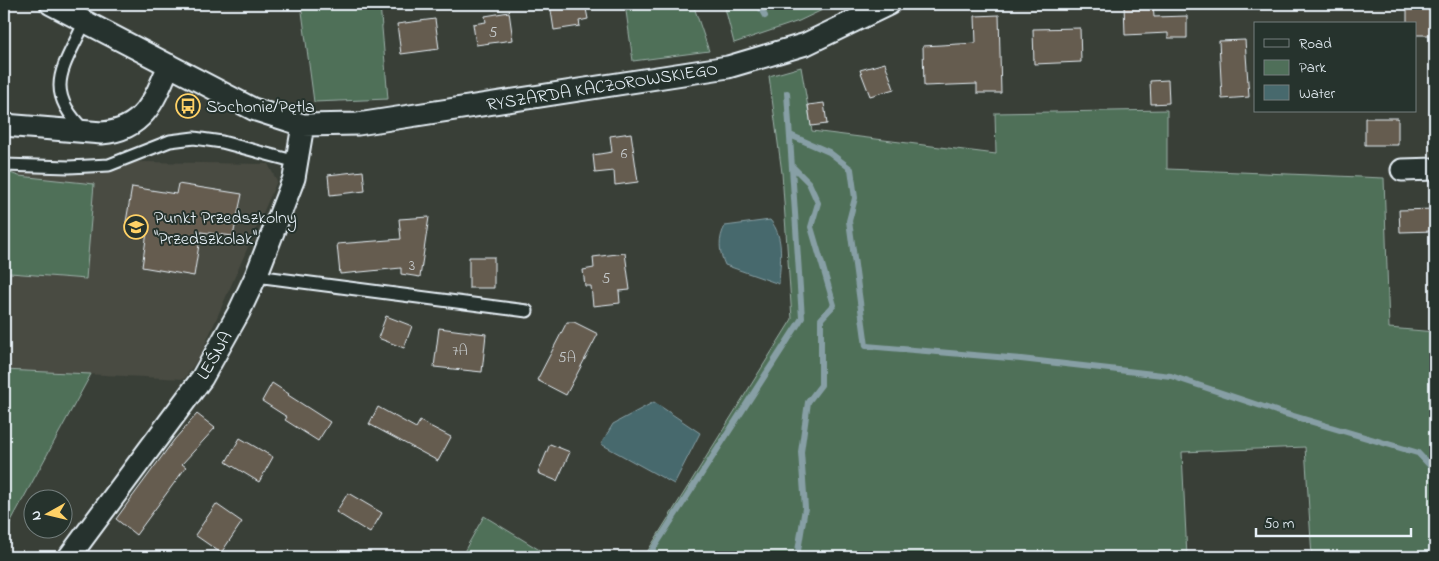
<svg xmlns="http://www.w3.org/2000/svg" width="1439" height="561" viewBox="0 0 1439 561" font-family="'Indie Flower',sans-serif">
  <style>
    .built { fill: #494b42 }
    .green { fill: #4f6f59; stroke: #9cb0a8 }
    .water { fill: #47696d; stroke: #879fa5 }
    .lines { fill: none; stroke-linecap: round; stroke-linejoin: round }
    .stream { stroke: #879fa5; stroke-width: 6 }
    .building { fill: #655c4f; stroke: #e8f1f8 }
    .lane-casing { stroke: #e8f1f8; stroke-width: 15 }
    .street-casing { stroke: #e8f1f8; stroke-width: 25 }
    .lane { stroke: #26332d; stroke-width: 11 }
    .street { stroke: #26332d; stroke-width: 21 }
    .labels { text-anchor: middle; stroke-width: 4; stroke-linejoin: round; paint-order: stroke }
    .number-label { font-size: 15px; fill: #c7ccce }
    .street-label { font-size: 18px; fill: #e8f1f8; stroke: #26332d }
    .poi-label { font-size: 18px; fill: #e8f1f8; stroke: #26332d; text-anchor: start }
  </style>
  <rect width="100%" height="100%" fill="#393f37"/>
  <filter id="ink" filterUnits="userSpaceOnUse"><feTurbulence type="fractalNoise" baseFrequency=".02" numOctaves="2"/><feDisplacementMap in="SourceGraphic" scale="10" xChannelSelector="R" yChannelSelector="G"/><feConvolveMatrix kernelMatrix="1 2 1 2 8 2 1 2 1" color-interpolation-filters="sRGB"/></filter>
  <g filter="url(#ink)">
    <path class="built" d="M21,160l247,4 9,17 -77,175 -16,23 -180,-9 6,-97z"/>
    <path class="green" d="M301,4h79l8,95 -74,3z
      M625,4h68l16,47 -76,10z
      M724,4h111l-36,17 -65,22z
      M801,67l11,64 184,23 -1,-41 172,-3v59l217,9 5,150 46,4v224l-123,1 -7,-110 -123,5 5,105h-543l148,-238 -10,-146 -13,-97z
      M4,171l15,5 75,8 -8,95 -76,-6 -6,94z
      M4,370l87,4 -87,160z
      M484,516l67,41h-90z"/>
    <path class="water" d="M770,220c15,17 10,42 9,64l-54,-19c-6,-13 -7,-26 0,-39z
      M654,402l46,31 -26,51 -73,-40 12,-20z"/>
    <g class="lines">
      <path class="stream" d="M758,4l7,12
        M790,135l39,17 22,17 4,29 -6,23 17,125 155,13 150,17 105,35 142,42 17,18
        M792,166l17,17 9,20 -7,24 23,78 -13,14v66l-13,17 -7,50 4,56 -8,49
        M648,557l154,-239 -15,-225"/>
    </g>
    <path class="building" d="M550,4h35l3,15 -9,2 1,5 -26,4z
      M1124,4h29l1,13 33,-1v22h-19v-5l-43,2z
      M1407,4h28v31h-20v-11h-8z
      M509,12l4,28 -37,5 -3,-21 13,-2 -1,-6z
      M999,15l2,78h-24v-9l-53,2 -1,-40 53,-3 -1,-27z
      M435,19l4,30 -38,5 -4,-30z
      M1080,28l1,34 -47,2 -1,-35z
      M1245,40l4,57 -27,2 -3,-58z
      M885,63l9,26 -24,7 -10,-26z
      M1168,80l1,23 -18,1 -1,-23z
      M824,103l3,21 -16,2 -3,-21z
      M1365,118h33v27h-33z
      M631,133l7,49 -23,3 -1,-14 -19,2 -2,-18 19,-3 -2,-16z
      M363,171l2,20 -35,4 -2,-20z
      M178,184l64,10 -9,42 -32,-4 -7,44 -52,-9 6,-42 -22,-3 6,-35 44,7z
      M1435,209v22l-35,1 -1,-22z
      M429,217l-9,60 -19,-3v-6l-61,6 -3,-30 64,-5 -2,-20z
      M625,253l5,37 -11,1 1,12 -27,3 -2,-20h-6l-2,-16 11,-2 -1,-11z
      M469,257h25v31h-25z
      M386,316l26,10 -8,22 -26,-10z
      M567,322h7l24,12 -32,61 -29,-15z
      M439,328l47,6 -4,38 -48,-5z
      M272,383l17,11 -1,1 42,27 -12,19 -33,-21 2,-3 -25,-16z
      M378,407l38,21 4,-7 31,16 -13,24 -69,-37z
      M197,414l18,14 -33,36 4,3 -50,68 -20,-16 58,-79z
      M240,438l33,19 -14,25 -33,-20z
      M550,444l20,8 -13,29 -19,-8z
      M348,493l34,20 -12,20 -34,-21z
      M216,504l26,18 -21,31 -26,-18z"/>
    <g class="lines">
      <g class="lane-casing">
        <path id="lane" d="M84,130c-43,-42 -19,-63 1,-109
          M4,165l65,2 40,-2 61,-24 24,-3 28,4 75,20
          M256,276l271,35"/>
      </g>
      <g class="street-casing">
        <path id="street" d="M51,4l202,105 50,16 55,-1 370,-57 78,-23 83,-40
          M4,125l98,8c42,-3 53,-34 67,-68
          M1402,170l33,-1
          M69,557l133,-179 37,-66 17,-36 38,-98 9,-53"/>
      </g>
      <use href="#lane" class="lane"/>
      <use href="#street" class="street"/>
    </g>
  </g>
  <defs>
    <g id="bus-ring" transform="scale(1.25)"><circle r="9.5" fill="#26332d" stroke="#ffd166" stroke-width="1.5"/><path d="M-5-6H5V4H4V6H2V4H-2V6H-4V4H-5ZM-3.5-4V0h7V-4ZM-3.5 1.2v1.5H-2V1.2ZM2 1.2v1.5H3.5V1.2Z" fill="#ffd166"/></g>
    <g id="school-ring" transform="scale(1.25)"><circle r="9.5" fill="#26332d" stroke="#ffd166" stroke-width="1.5"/><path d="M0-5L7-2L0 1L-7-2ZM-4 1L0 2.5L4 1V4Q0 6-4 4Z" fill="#ffd166"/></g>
  </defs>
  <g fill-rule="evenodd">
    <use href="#bus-ring" x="188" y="106"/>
    <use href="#school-ring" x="136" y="227"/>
  </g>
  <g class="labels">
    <g class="number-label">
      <text x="493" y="37">5</text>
      <text x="624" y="158">6</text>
      <text x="412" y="270">3</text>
      <text x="606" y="283">5</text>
      <text x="460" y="355">7A</text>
      <text x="567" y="362">5A</text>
    </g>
    <g class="street-label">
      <text transform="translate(602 86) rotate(-9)" y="6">RYSZARDA KACZOROWSKIEGO</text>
      <text transform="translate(214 355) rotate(-60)" y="6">LEŚNA</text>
    </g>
    <g class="poi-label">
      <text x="206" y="112">Sochonie/Pętla</text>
      <text x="154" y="223">Punkt Przedszkolny<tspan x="154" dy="21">"Przedszkolak"</tspan></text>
    </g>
  </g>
  <rect width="1439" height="561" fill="none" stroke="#26332d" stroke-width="20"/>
  <rect x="10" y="10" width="1419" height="541" fill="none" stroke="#e8f1f8" stroke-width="2" filter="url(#ink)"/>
  <rect x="1254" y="22" width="162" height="90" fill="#26332d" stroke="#747f7e"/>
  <rect x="1264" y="39" width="25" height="8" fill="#26332d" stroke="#747f7e"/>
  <text x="1299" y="48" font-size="15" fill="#e8f1f8">Road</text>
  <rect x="1264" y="60" width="25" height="15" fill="#4f6f59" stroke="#747f7e"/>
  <text x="1299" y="72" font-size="15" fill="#e8f1f8">Park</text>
  <rect x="1264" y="85" width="25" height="15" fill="#47696d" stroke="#747f7e"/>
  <text x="1299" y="98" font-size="15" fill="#e8f1f8">Water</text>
  <g transform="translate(48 514) rotate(262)"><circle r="24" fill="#26332d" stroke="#747f7e"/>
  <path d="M0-4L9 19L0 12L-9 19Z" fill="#ffd166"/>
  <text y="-8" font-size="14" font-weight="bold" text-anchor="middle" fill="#e8f1f8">N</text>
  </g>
  <path d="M1256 528v8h155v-8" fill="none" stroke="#e8f1f8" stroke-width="2.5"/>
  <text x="1264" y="528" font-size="15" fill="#e8f1f8" stroke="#26332d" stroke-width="4" paint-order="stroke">50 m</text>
</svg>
